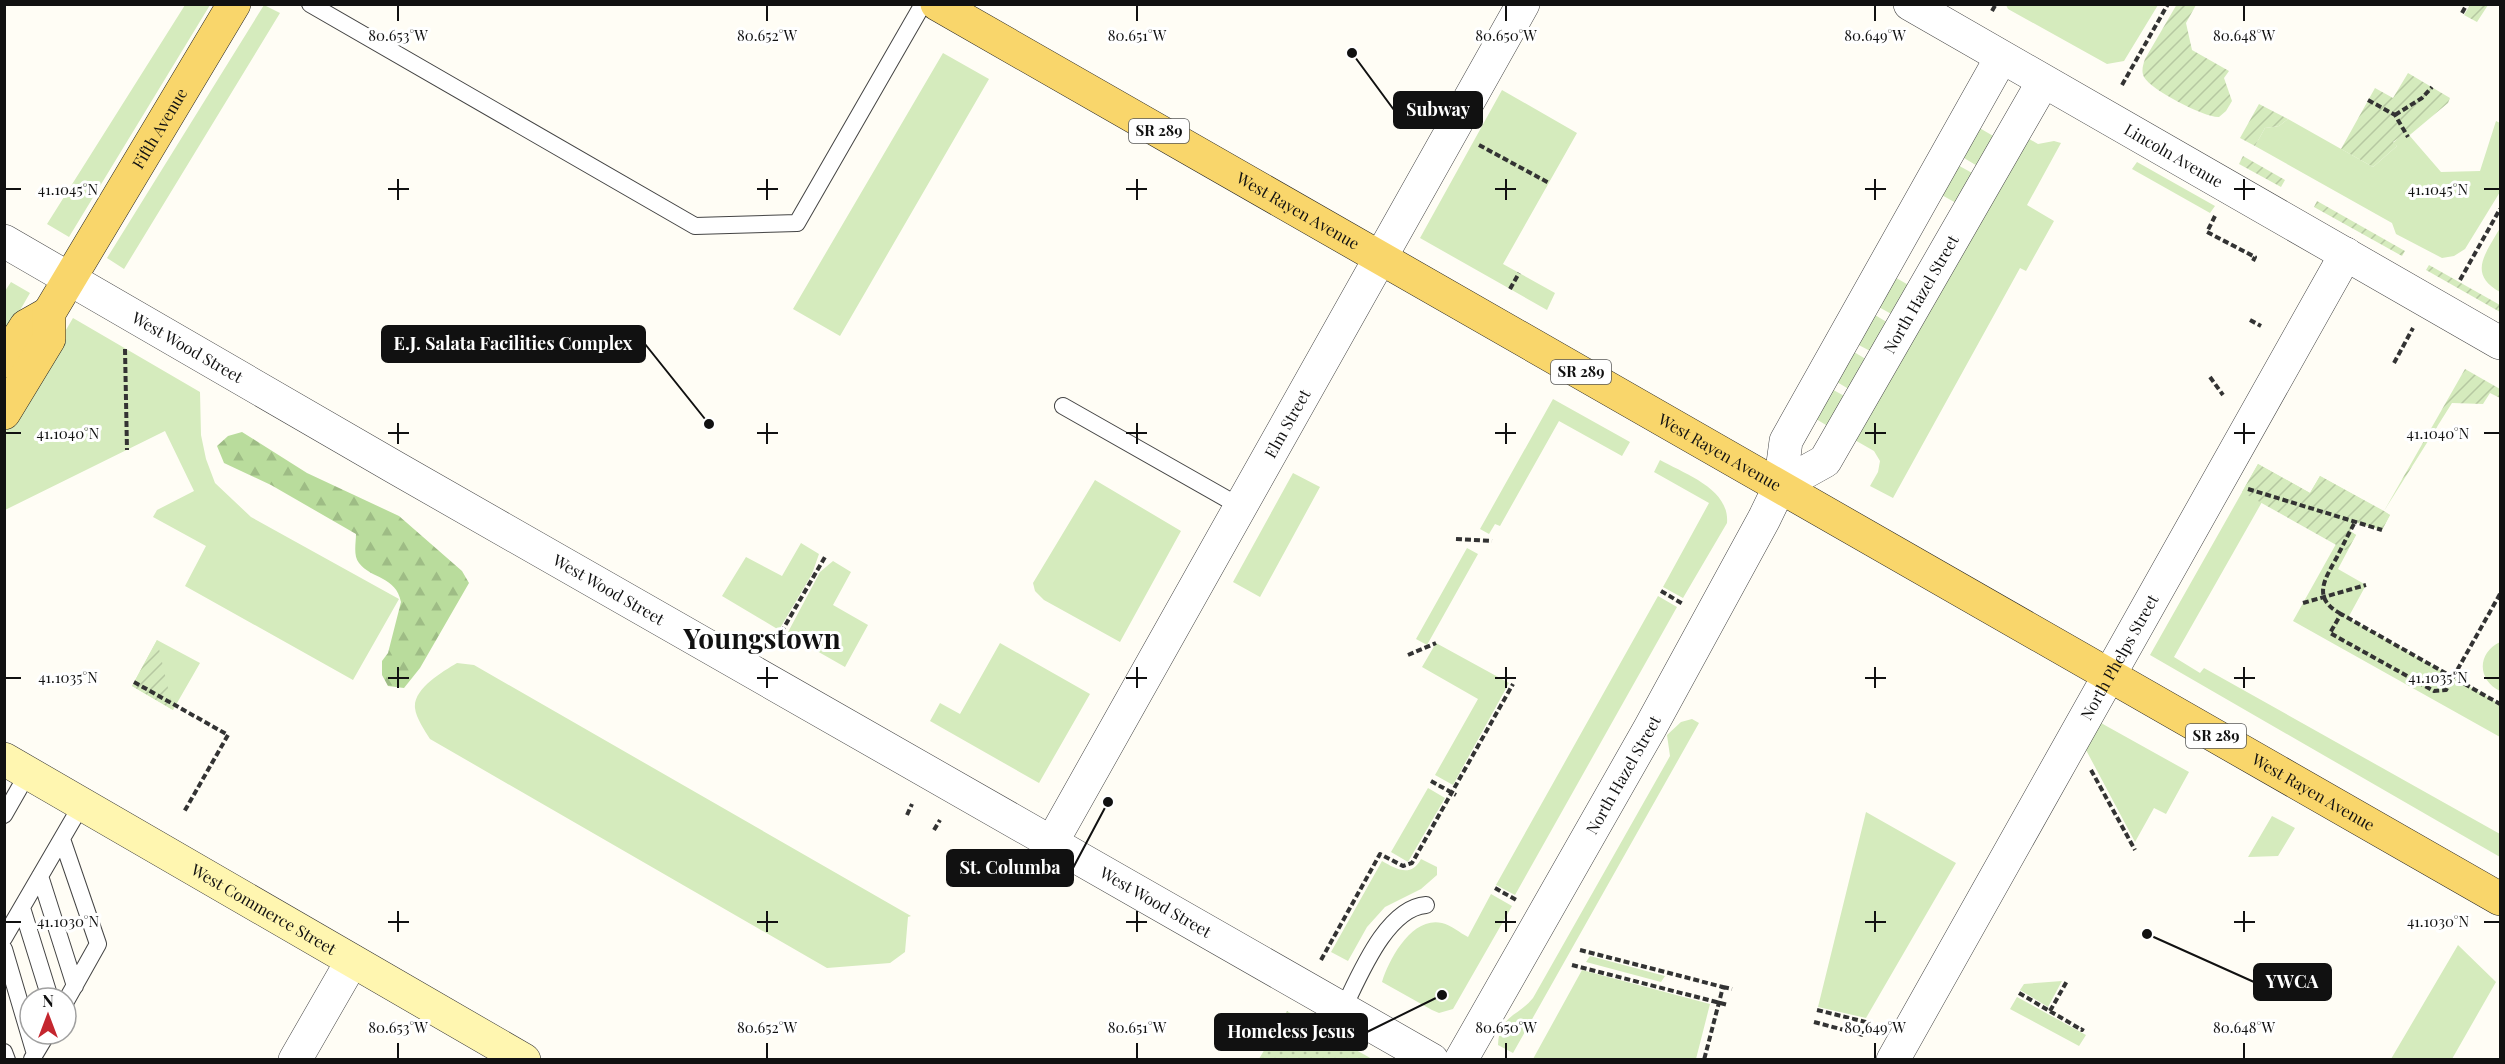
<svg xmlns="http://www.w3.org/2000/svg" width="2505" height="1064" viewBox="0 0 2505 1064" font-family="'Playfair Display',serif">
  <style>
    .grass { fill: #d5ebbd }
    .forest { fill: url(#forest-firs) }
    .park { fill: url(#park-dots) }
    .garden { fill: url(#garden-furrows) }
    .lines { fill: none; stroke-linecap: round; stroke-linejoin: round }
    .service-casing { stroke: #444; stroke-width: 18 }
    .minor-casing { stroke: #444; stroke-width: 34 }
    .tertiary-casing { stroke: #444; stroke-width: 34 }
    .secondary-casing { stroke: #333; stroke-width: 34 }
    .primary-casing { stroke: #222; stroke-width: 34 }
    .path { stroke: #333; stroke-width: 4; stroke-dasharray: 6 3; stroke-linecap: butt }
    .service { stroke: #fff; stroke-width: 16 }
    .minor { stroke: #fff; stroke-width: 33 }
    .tertiary { stroke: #fff; stroke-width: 33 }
    .secondary { stroke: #fff6b0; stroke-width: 33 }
    .primary { stroke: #f9d66b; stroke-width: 33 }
    .ticks { fill: none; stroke: #111; stroke-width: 2 }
    .labels { text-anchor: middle; stroke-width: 6; stroke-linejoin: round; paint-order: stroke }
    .shield { fill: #fff; stroke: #585858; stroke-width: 1.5 }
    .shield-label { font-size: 15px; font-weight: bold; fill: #111 }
    .street-label { font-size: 16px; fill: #111; stroke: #fff }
    .town-label { font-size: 28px; font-weight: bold; fill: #111; stroke: #fff }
    .ticks-label { font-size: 15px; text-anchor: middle; fill: #111; stroke: #fff; stroke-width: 6; stroke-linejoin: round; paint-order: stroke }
    .leader { fill: none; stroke: #111; stroke-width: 2 }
    .callout-dot { fill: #111; stroke: #fff; stroke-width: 2 }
    .callout { fill: #111; stroke: #111; stroke-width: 2 }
    .callout-label { font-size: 18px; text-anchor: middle; font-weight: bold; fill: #fff }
  </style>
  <defs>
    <pattern id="forest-firs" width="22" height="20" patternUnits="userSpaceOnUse" patternTransform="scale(1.5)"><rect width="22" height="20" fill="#b9dc9c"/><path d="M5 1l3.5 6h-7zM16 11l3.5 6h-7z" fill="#9ebc85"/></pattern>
    <pattern id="park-dots" width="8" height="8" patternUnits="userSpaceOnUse" patternTransform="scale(1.5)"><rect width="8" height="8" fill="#d5ebbd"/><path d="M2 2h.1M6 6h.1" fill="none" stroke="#b6c8a1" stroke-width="1.8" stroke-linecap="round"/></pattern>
    <pattern id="garden-furrows" width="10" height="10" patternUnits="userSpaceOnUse" patternTransform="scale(1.5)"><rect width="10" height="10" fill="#d5ebbd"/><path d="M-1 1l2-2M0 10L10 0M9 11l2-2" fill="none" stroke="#b6c8a1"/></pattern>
  </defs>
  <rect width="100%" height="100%" fill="#fffdf5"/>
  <path class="grass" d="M185,5h25l-141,232 -22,-13z
    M264,5l16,8 -156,256 -17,-11z
    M2006,5h152l-34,56 -17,3 -99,-55z
    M943,53l46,26 -149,257 -47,-27z
    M1502,90l75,43 -74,131 52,29 -8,17 -127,-72z
    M2288,119l85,48 24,-21 -4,-3 8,-8h8l32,37 39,-1 16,-50 4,2v69l-35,57 -11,7 -12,2 -46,-24 -4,-11 -137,-77 10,-18 14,-2z
    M1976,126l19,11 -16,30 -20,-12z
    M2024,136l14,8 16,-3 7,2 -34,62 27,16 -28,50 -6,-3 -127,230 -23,-12 8,-14 2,-11 -6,-10 -21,-12z
    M2137,162l78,44 -5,7 -78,-44z
    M1954,163l20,11 -16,30 -20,-11z
    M2500,228v64c-33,-18 -14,-39 0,-64z
    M1891,275l21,12 -17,29 -20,-11z
    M11,282l19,11 -25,43v-45z
    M1870,312l20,12 -16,29 -21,-11z
    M73,318l127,74 1,43 5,24 9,24 36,34 148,82 -46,81 -168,-94 21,-40 -53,-29 4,-7 37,-19 -29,-60 -160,79v-77z
    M1849,349l20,12 -17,30 -20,-12z
    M1828,387l20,11 -17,30 -20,-12z
    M1553,399l77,43 -8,14 -63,-35 -59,105 -5,-2 -6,10 -9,-5z
    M1660,460c25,14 70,29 67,63l-44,75 -20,-11 46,-84 -55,-31z
    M2258,464l52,29 10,-17 70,39 -8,15 -27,-8 -5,9 6,4 -18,34 28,16 -18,33 152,86v33l-207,-116 43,-77 -74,-42 -88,155 26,16 4,-5 296,166v23l-350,-202z
    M1293,473l27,14 -60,110 -27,-15z
    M1095,480l86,51 -61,111 -76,-42 -9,-9 -2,-8z
    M801,543l18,11 -7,20 -33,56 -57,-34 24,-39 36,19z
    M1467,548l11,6 -51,91 -11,-6z
    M833,561l18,11 -18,33 35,20 -23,42 -58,-33 33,-62z
    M1658,596l19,11 -162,288 -19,-10z
    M157,640l43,23 -27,47 -41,-24z
    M2500,642v49c-23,-11 -23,-38 0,-49z
    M1000,643l90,51 -51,89 -109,-62 10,-18 20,11z
    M1436,643l73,40 -56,102 -18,-10 43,-76 -56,-32z
    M457,663l17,2 437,251 -3,1 -3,35 -15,11 -63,5 -397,-229c-5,-8 -14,-21 -15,-31 -2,-19 27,-36 42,-45z
    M1692,719l7,4 -186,330 -15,-8c1,-30 20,-28 35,-47l137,-242 -3,-21 14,-13z
    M2101,723l88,49 -23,42 -12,-6 -19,34 -49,-92z
    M1428,788l17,10 -37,64 -17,-10z
    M1866,812l90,51 -90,155 -48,-11z
    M2272,816l23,12 -17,28 -30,1z
    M1421,859l16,8v8l-16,14 -36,18 -18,20 -19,34 -17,-9 51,-91c14,8 29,17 39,-2z
    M1491,894l21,12 -59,103 -14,4 -7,-3 -50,-28c7,-23 30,-66 60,-59 9,2 18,10 26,14z
    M2458,945l38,37 -44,77h-61z
    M1590,956l75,20 -4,6 -75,-20z
    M1582,970l128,34 -14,55h-163z
    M2062,981l-14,26 -28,-17 4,-6z
    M2017,997l69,38 -7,11 -69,-37z"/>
  <path class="forest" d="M242,432l65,41 92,43 63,55 7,12 -49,85 -16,20 -16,-2 -6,-11v-14l6,-8 13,-51c-5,-26 -30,-23 -42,-39 -6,-7 -3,-20 -3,-29l-85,-49 -47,-22 -7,-17 11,-10z"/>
  <path class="park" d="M1287,1011l85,48h-113z"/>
  <path class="garden" d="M2177,4l19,1 -10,18 6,27 37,21 -5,7 8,23 -6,10 -7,6c-14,1 -68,-27 -75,-40 -3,-6 -1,-12 1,-18z
    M2470,5h18l-11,17 -13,-7z
    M2408,73l42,25 -2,5 -43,36 -4,-3 -8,6 4,4 -24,21 -32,-18 34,-61 18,10z
    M2259,104l29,15 -9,7 -14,2 -10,18 -15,-8z
    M2243,156l42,24 -4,7 -42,-23z
    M2317,201l88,50 -3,5 -88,-49z
    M2429,265l71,40v7l-74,-42z
    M2465,369l35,20v9l-10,-5 -7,11 -31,-1 -68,108 6,4 -8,15 -27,-8 -5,9 6,4 -9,16 -105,-59 16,-28 52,29 10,-17 64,35z
    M157,640l16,70 -41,-24z"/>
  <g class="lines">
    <g class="service-casing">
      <path id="service" d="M310,4l385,222 102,-3 126,-219
        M1063,406l178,101
        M4,815l24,-42
        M62,839l36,105 -32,57
        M40,876l35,110
        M22,908l28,90
        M4,938l78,-134
        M4,949l31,105
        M1343,1009c16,-32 43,-101 83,-104
        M4,1052l3,8
        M32,1059l15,-25"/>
    </g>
    <g class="minor-casing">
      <g id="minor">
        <path id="s1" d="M1780,486l45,-25 218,-379"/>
        <path id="s2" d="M1052,842l471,-838"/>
        <path id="s3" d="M1461,1060l189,-332 114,-209 16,-33 6,-45 215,-383"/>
        <path id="s4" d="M1893,1060l453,-806"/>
      </g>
    </g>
    <g class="tertiary-casing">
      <g id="tertiary">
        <path id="s5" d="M1910,4l590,339"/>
        <path id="s6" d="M4,241l392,227 1036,592"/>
        <path d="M295,1060l57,-99"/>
      </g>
    </g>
    <g class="secondary-casing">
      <g id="secondary">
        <path id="s7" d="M4,759l520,301"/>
      </g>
    </g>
    <g class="primary-casing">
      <g id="primary">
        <path id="s8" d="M937,4l1563,895"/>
        <path d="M4,361l22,-35 23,-13"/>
        <path id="s9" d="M4,413l45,-74v-26l185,-309"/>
      </g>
    </g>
    <path class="path" d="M1992,11l4,-7
      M2462,13l5,-9
      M2122,85l46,-81
      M2368,100l27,15 13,22
      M2395,115l27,-17 10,-11
      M1479,145l70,38
      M2215,216l-8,16 48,25 -2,4
      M2460,280l40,-71
      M1510,289l9,-16
      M2250,320l11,6
      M125,349l2,101
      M2394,363l19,-35
      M2210,377l13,18
      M2248,489l134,41
      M1456,539l36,2
      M1661,591l22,13
      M2500,594l-54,96 -12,1 -104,-58 11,-19 159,90
      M2303,603l63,-18
      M2341,614c-30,-16 -16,-35 -4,-57 6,-12 12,-24 18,-35
      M772,648l53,-91
      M1408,655l28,-12
      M134,682l94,53 -44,77
      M2091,770l44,80
      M1431,781l25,14
      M907,815l5,-11
      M934,830l6,-10
      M1495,888l23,13
      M1580,950l143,37 -19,73
      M1321,960l59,-106 23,12 9,-3 101,-179
      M1572,965l156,40
      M1723,987l9,2
      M2019,993l63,37 1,-2
      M1817,1010l53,13
      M2050,1011l17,-30
      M1814,1022l49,13"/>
    <use href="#service" class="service"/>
    <use href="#minor" class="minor"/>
    <use href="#tertiary" class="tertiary"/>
    <use href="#secondary" class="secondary"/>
    <use href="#primary" class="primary"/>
  </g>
  <path class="ticks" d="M398,6v15M767,6v15M1137,6v15M1506,6v15M1875,6v15M2244,6v15M398,179v21M767,179v21M1137,179v21M1506,179v21M1875,179v21M2244,179v21M6,189h15M388,189h21M757,189h21M1126,189h21M1495,189h21M1865,189h21M2234,189h21M2484,189h15M398,423v21M767,423v21M1137,423v21M1506,423v21M1875,423v21M2244,423v21M6,433h15M388,433h21M757,433h21M1126,433h21M1495,433h21M1865,433h21M2234,433h21M2484,433h15M398,667v21M767,667v21M1137,667v21M1506,667v21M1875,667v21M2244,667v21M6,678h15M388,678h21M757,678h21M1126,678h21M1495,678h21M1865,678h21M2234,678h21M2484,678h15M398,911v21M767,911v21M1137,911v21M1506,911v21M1875,911v21M2244,911v21M6,922h15M388,922h21M757,922h21M1126,922h21M1495,922h21M1865,922h21M2234,922h21M2484,922h15M398,1043v15M767,1043v15M1137,1043v15M1506,1043v15M1875,1043v15M2244,1043v15"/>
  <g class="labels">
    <g class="shield">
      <rect x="1129" y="119" width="60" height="24" rx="4.5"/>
      <rect x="1551" y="360" width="60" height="24" rx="4.5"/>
      <rect x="2186" y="724" width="60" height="24" rx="4.5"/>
    </g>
    <g class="shield-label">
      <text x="1159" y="136">SR 289</text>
      <text x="1581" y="377">SR 289</text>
      <text x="2216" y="741">SR 289</text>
    </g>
    <g class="street-label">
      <text dy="6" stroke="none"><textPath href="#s9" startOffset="328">Fifth Avenue</textPath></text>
      <text dy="6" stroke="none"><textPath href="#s5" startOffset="304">Lincoln Avenue</textPath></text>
      <text dy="6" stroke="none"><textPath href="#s8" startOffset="416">West Rayen Avenue</textPath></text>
      <text dy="6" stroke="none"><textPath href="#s1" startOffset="244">North Hazel Street</textPath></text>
      <text dy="6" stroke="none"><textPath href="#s6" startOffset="212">West Wood Street</textPath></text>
      <text dy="6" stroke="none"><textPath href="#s2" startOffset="480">Elm Street</textPath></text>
      <text dy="6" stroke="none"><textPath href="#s8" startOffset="902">West Rayen Avenue</textPath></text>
      <text dy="6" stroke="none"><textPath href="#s6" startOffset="698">West Wood Street</textPath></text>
      <text dy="6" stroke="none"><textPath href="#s4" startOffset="462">North Phelps Street</textPath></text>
      <text dy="6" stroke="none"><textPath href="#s3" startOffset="328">North Hazel Street</textPath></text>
      <text dy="6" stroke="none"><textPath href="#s8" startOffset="1586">West Rayen Avenue</textPath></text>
      <text dy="6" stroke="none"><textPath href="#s6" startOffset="1328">West Wood Street</textPath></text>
      <text dy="6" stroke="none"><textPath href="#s7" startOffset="300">West Commerce Street</textPath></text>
    </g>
    <g class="town-label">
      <text x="762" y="649">Youngstown</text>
    </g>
  </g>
  <g class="ticks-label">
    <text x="398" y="41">80.653°W</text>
    <text x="767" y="41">80.652°W</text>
    <text x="1137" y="41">80.651°W</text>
    <text x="1506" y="41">80.650°W</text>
    <text x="1875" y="41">80.649°W</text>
    <text x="2244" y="41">80.648°W</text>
    <text x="68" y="195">41.1045°N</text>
    <text x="2438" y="195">41.1045°N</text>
    <text x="68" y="439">41.1040°N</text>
    <text x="2438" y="439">41.1040°N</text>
    <text x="68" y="683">41.1035°N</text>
    <text x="2438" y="683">41.1035°N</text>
    <text x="68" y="927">41.1030°N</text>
    <text x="2438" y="927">41.1030°N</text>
    <text x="398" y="1033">80.653°W</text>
    <text x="767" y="1033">80.652°W</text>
    <text x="1137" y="1033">80.651°W</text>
    <text x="1506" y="1033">80.650°W</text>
    <text x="1875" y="1033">80.649°W</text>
    <text x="2244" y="1033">80.648°W</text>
  </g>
  <path class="leader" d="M1352 53L1394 110M709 424L645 344M1108 802L1073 868M2147 934L2254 982M1442 995L1367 1032"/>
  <g class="callout-dot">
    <circle cx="1352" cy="53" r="6"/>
    <circle cx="709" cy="424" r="6"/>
    <circle cx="1108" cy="802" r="6"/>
    <circle cx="2147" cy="934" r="6"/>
    <circle cx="1442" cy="995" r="6"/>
  </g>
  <g class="callout">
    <rect x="1394" y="92" width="88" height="36" rx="6"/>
    <rect x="382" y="326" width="263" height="36" rx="6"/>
    <rect x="947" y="850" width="126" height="36" rx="6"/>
    <rect x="2254" y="964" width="77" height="36" rx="6"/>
    <rect x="1215" y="1014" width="152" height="36" rx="6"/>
  </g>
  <g class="callout-label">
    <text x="1438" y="116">Subway</text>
    <text x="513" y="350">E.J. Salata Facilities Complex</text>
    <text x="1010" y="874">St. Columba</text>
    <text x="2292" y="988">YWCA</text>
    <text x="1291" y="1038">Homeless Jesus</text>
  </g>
  <rect width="2505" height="1064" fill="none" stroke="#111111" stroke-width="12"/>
  <g transform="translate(48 1016)"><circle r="28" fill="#ffffff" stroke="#a0a0a0" stroke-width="1.5"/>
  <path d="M0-4.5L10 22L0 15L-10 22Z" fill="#c4262e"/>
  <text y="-9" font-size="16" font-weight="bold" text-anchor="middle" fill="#111111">N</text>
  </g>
</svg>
